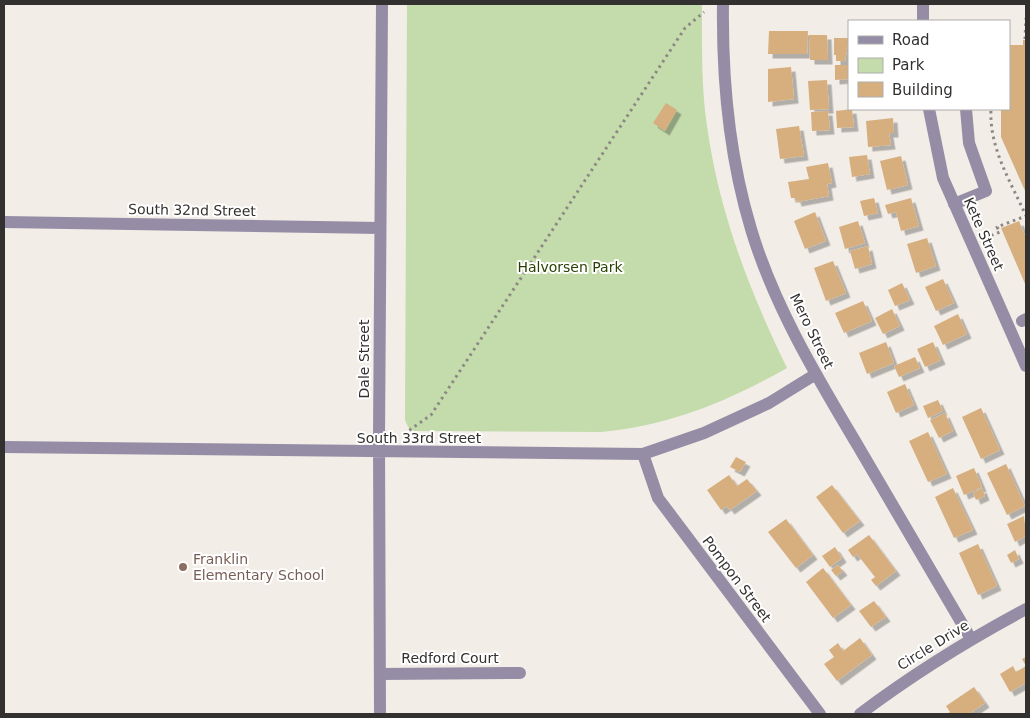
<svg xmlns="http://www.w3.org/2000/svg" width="1030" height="718" viewBox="0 0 1030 718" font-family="'DejaVu Sans',sans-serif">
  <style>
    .green { fill: #c4dbab }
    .building { fill: #d7af7f; filter: url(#shadow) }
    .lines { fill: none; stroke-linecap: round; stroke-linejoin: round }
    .path { stroke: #8c8985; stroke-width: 3; stroke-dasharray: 2.5 4; stroke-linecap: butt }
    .minor { stroke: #958da5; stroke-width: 12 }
    .education-dot { fill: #8d6e63; stroke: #fff; stroke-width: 2 }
    .labels { text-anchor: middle; stroke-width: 4; stroke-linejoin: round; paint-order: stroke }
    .street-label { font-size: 14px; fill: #33312f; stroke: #fff }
    .park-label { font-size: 14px; fill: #2b4104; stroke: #fff }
    .education-label { font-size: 14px; fill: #785e54; stroke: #fff; text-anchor: start }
  </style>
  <defs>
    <filter id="shadow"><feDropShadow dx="4.5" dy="4.5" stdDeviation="0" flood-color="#0004"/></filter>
  </defs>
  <rect width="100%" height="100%" fill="#f2ede7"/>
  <path class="green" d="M407,4h295c0,40 -1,81 5,122 12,86 42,164 80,242 -61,34 -116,57 -186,64l-187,-1 -6,-4 -3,-7z"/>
  <path class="building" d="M769,31h39l-1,23h-39z
    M809,35h18l1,25h-18z
    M834,38h15l-4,23h-9v-6h-2z
    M1023,40h3v153l-25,-56v-28h8v-64h14z
    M835,65h14v14l-14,1z
    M791,67l3,32 -26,3v-33z
    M827,80l2,29 -19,1 -2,-29z
    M666,103l11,7 -12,21 -12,-8z
    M852,109l2,18 -17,1 -1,-17z
    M828,111l2,19 -18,1 -1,-19z
    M893,118l1,15h-5l2,12 -23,2 -2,-26z
    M799,126l5,30 -24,3 -4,-30z
    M867,155l3,19 -18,3 -3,-20z
    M901,156l7,29 -21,5 -7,-29z
    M828,163l4,20 -5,1 2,12 -32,6 -1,-4h-5l-3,-16 21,-3 -3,-12z
    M874,198l4,15 -14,3 -4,-15z
    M911,198l8,28 -18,5 -5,-19 -8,2 -3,-9z
    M815,212l11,29 -21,8 -11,-28z
    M858,221l7,22 -20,6 -6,-22z
    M1019,221l7,17v48l-25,-58z
    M927,238l9,28 -20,7 -9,-29z
    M868,246l4,18 -17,5 -5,-18z
    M833,261l13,32 -20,8 -12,-33z
    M943,279l11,24 -18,8 -11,-24z
    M902,283l8,17 -15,6 -7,-16z
    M863,301l9,20 -28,12 -9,-20z
    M892,309l8,17 -17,8 -8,-16z
    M958,314l9,20 -24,11 -9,-19z
    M886,342l8,21 -27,11 -8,-21z
    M933,342l8,18 -16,7 -8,-18z
    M915,357l5,11 -21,9 -5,-11z
    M905,384l9,21 -18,8 -9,-21z
    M938,400l5,11 -15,7 -5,-12z
    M981,408l19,42 -19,9 -19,-42z
    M945,413l8,18 -14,7 -9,-18z
    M928,432l19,42 -19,8 -19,-41z
    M736,457l10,5 -6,10 -10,-5z
    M1006,464l19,42 -18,9 -20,-42z
    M974,468l8,19 -18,8 -8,-19z
    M729,475l8,11 10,-7 10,12 -27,19 -3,-4 -6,4 -14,-20z
    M832,485l28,36 -17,12 -27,-36z
    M953,488l20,42 -19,8 -19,-41z
    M982,488l3,8 -9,4 -3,-7z
    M1024,516l2,20 -11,6 -8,-18z
    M786,519l27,36 -17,13 -28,-36z
    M869,535l27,36 -20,15 -5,-6 4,-3 -18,-23 -4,3 -5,-7z
    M978,544l19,42 -19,9 -19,-42z
    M835,547l7,11 -12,9 -8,-11z
    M1015,550l4,9 -8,4 -4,-8z
    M838,565l5,6 -7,5 -5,-6z
    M823,568l28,37 -18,13 -27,-36z
    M874,601l12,16 -15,10 -12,-16z
    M860,638l12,17 -35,26 -13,-17 10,-7 -5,-7 9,-7 5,8z
    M1026,657v26l-16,9 -10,-18 13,-8 3,6 10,-6 -4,-7z
    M974,687l11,16 -16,11h-22l3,-2 -4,-6z"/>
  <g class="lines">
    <path class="path" d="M1025,39l1,-21
      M985,238l15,-6 -3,-5 29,-11c-16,-36 -37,-68 -35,-107
      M404,434l27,-19 254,-387 19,-16"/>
    <path class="minor" d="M723,4c-1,75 6,152 28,225 23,77 66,148 107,217 38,64 75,129 113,193
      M923,4v17
      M929,109l14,69 83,188
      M954,204l32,-13 -17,-48 -3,-34
      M4,222l376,6
      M1022,321l4,-2
      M4,447l639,7 61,-21 65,-30 47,-29
      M643,454l15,44 162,216
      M380,674l140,-1
      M380,714l-1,-275 3,-435
      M860,714c53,-40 108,-74 166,-105"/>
  </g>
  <circle class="education-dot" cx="183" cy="567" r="5"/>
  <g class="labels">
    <g class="street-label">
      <text transform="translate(192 210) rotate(1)" y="5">South 32nd Street</text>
      <text transform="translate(984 234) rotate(66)" y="5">Kete Street</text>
      <text transform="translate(812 331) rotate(64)" y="5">Mero Street</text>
      <text transform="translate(364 359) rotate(-90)" y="5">Dale Street</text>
      <text x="419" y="443">South 33rd Street</text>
      <text transform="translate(737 579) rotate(53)" y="5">Pompon Street</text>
      <text transform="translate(933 645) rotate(-32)" y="5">Circle Drive</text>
      <text x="450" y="663">Redford Court</text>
    </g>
    <g class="park-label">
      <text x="570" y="272">Halvorsen Park</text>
    </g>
    <g class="education-label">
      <text x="193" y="564">Franklin<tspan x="193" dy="16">Elementary School</tspan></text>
    </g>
  </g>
  <rect width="1030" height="718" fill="none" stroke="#33312f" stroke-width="10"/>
  <rect x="848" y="20" width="162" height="90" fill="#ffffff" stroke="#adadac"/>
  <rect x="858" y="36" width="25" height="8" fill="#958da5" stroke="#adadac"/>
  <text x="892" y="45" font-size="15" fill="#33312f">Road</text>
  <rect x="858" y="58" width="25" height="15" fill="#c4dbab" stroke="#adadac"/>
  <text x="892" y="70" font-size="15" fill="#33312f">Park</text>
  <rect x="858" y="82" width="25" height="15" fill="#d7af7f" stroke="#adadac"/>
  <text x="892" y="95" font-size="15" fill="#33312f">Building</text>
</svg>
